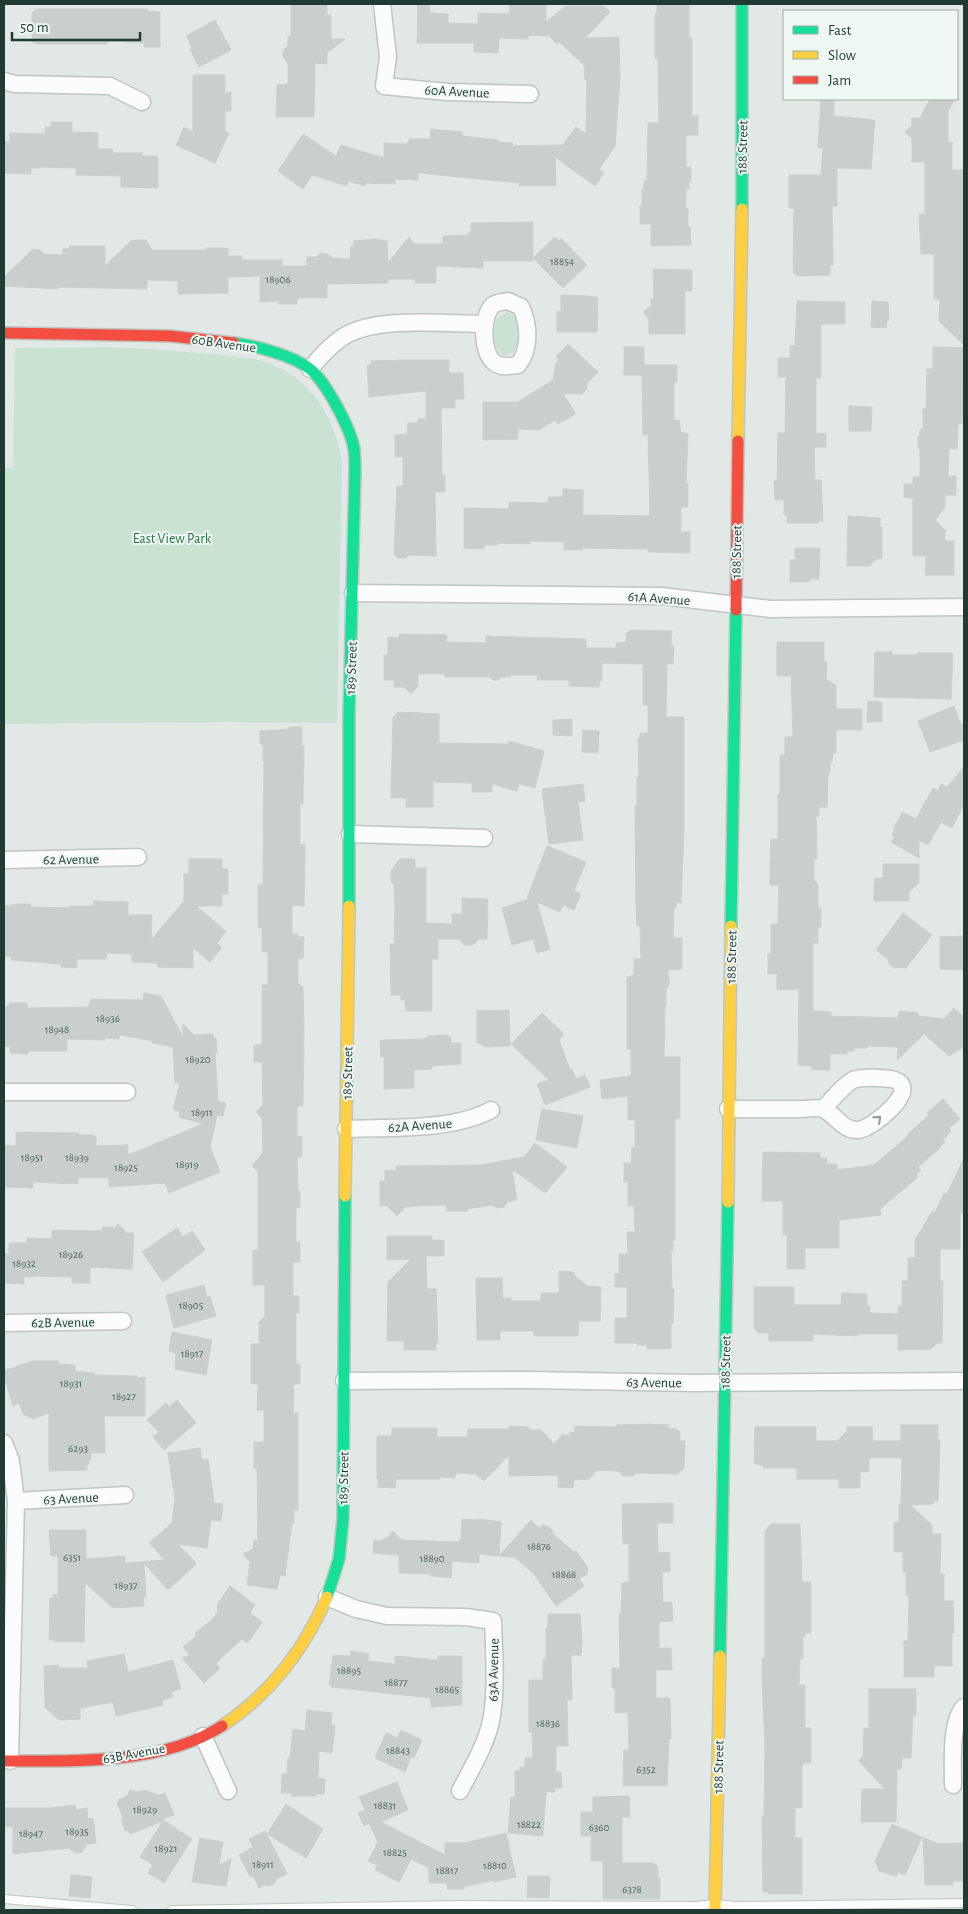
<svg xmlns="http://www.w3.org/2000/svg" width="968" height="1914" viewBox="0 0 968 1914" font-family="'Alegreya Sans',sans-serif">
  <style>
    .green { fill: #cae2d1 }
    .building { fill: #c9cfcc; stroke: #cbd1ce }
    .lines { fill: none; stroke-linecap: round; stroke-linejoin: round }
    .lane-casing { stroke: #bfc5c2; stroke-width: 10 }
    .street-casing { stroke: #bfc5c2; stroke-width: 19 }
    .fast-casing { stroke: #bdc6c2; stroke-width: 14 }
    .slow-casing { stroke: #bdc6c2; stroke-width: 14 }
    .jam-casing { stroke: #bdc6c2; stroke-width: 14 }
    .lane { stroke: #fbfcfb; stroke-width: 8 }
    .street { stroke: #fbfcfb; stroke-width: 16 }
    .fast { stroke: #16e098; stroke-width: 11 }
    .slow { stroke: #ffcf43; stroke-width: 11 }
    .jam { stroke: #f24e42; stroke-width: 11 }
    .oneway { stroke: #8d9c97 }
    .labels { text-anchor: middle; stroke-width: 4; stroke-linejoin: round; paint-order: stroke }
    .number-label { font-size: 11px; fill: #4a615a }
    .street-label { font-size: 14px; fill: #1f3b33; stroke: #eff7f3 }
    .park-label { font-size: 14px; fill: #287444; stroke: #eff7f3 }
  </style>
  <rect width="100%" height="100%" fill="#e2e8e5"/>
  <path class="green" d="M505,313h4l7,4c4,11 4,23 1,34l-11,5 -7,-3c-8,-10 -8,-36 6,-40z
    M110,347c29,1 58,3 87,6 19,1 38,3 57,6 52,11 80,54 88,103l-5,261 -109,-1 -224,2v-256h9l2,-120z"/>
  <path class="building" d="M291,4h36v11h4v24h14l-18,14v11l-12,-1 -1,54h-38l1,-32 11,-1v-21l-5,-6v-6l5,-6v-9l3,1z
    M418,4h11l1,9 18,1v9l30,1v-11l31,1 1,-10h36v18l20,-16h37l7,6 -25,26 34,-1 1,42 -5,67 -16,23 5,4 -9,13 -40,-29 1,29h-37v-3l-101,-10v7l-23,-1v5l-29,-1 -1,3 -17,-5 -1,5 -35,-11 -9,14 -25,-18 25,-37 33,22 5,-11 43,13v-15l22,1 4,-5h20l1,-10 31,3v4l36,4v2l15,1 -1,3 51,-1 13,-18 10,7 1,-54h-2l-1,-15 -25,-23 -2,2 -8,-8 -21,-1v4l-29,-1 -1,15 -24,-1v-9h-57z
    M657,4h32v34h3v78h6v19h-12v32h5v15h-2v7h-3v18l2,2v18h2l1,18 -40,1v-22h-11v-18h2v-17h2v-8h3l1,-58h11l-1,-64 -3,-1v-45h2z
    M36,9h112v2l12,1v35h-16v-4l-34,-2 -4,3h-70v-1l-4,-1v-29z
    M215,20l16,30 -32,17 -9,-18 2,-1 -6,-12z
    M193,75h32v18l6,-1v19h-6v20l4,2 -14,30 -39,-18 8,-18 9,5z
    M821,99h13v17l41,4 -4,49 -34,-1v38h-5l1,59h-3v10l-32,1 -4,-2 -1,-9 1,-57h-5v-33h32l2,-27h-5z
    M930,99h25l-7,13v30h4v28h12v175l-25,-24 1,-22h-6v-45h-13l-2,-40h6v-52h-13v-24l-7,-6 7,-6v-8h8z
    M51,122h21v10l26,1v16h15v4h29v3h16v32l-37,-1v-11l-45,-1v-7l-36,-1v1h-9v6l-27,-1v-31h6v-9l35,1v-7h6z
    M533,222v39h-50v7l-47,-2v17h-21v-4h-27v4l-61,1v14h-30v6h-18v-3l-19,1v-26l-32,1v16l-50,1v-13l-31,-1v9l-89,-2v2l-54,-3v-9l29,-28 7,1 3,4 20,1v-6h5l2,-3h35v20l27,-26h14l6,10h54v-2h22v8h14v4h40v6h25v-9h10l3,-4 8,1 4,4 18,1 1,-13h2l1,-5 21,-2 12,2 1,22 21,-26 5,7h29v-8l26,-1v-3h2v-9z
    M555,237l4,4 2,-3 26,27 -24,23 -30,-30z
    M653,269l39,1v21h-7v43h-36v-15l-6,-7 8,-6v-7h3z
    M561,295l30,1v1h7l-1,35h-40v-21l4,1z
    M797,301l48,1v22h-24v54h-5v55l10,1v13h-12l1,33h6l1,19 1,22h-5v2h-31v-7l-3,-2v-14h-9l-1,-19h3l1,-48h7l1,-56h-8v-19h12v-12h5z
    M872,301l16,1 1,18 -2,1 -1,7 -15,-1z
    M568,344l30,28 -11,12v5l-5,5h-19l13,20 -18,10 -3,-4 -16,10 -21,-1v10l-35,1v-38h35l35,-22 3,-17 3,-3 -3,-3z
    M624,347h20v18h33v17h-3v38h5l2,13h7l-2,51h2v23h-7v25h9v21l-42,-1v-3l-66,-1v2h-18v-8l-34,-1v3l-32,-1v2h-14v4l-20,-1v-40l45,1v-7l39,1v-6h15v-8l20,1v25l67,1 -2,-81h-5l-1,-60h-18z
    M933,347l31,1 -2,75h-4l-1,26h-8l-1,27h8v19h-11v12l-10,13 10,10v11h9v34h-29l1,-19h-13v-58l-9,-1v-13h9v-7h7v-27l-2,-3v-11h2v-7h3v-20h3l1,-40h6z
    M399,360h50v13h14l1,26h-9v9h-14l1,67h3v17h-10l1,64 -27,-1 -3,3h-8l-4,-4 3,-68h6v-29h-8v-22l12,-1 1,-11h10v-4h8v-28l-57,6 -2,-31 4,-1v-4z
    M849,406l23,1 -1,24h-22z
    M848,516l32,2v9h2v31l-5,1 -8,7h-22z
    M795,548h25l-1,31h-10v3h-19v-22h5z
    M630,630l42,1 -1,15h3l-1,18h-6l-1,53h18v111l-3,75 -5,-1v6h-2l-1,30h9v31l-14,1 1,15 -3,4v16h-1l-1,52h16v61l-5,1v121h-2v11h-2l1,38h2l-1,34 -2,1v24l-9,1h-15v-4h-10v-2h-22v-25h12v-31h-12v-13h4v-20h9l-1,-22h8l-1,-26h-6v-24h-4v-19h7l1,-15h3v-28h-7v-24l-26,3 -2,-19 31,-4v-27h-4v-72h5v-2h2v-16h7l-1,-33h-3l-1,-20 -1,-101h2v-28h2l-1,-39h2v-5h8v-28h-5v-41l-41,-1v18h-2l-1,6 -30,-1v-6h-32l1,-5h-27v2h-9l-4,3h-5l-3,-3h-45v-3h-27v12l-7,8 -7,-7h-10v-7h-10v-25h4v-18l11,1v-4l48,1 -1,7 40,1v-7l100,3v9h30v-5l10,-1v-8z
    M777,642h47v19l3,2 -1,16 10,6v24h26v21h-26v23h-3l-1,9h-2v11h-2l-1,34h-8v9h-3l1,43h-3v21l4,4v24h3v19h-3v16h-5v68l18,1v4l67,2 1,-7 19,2v3l26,3 10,-11 10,9v30l-15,9 -25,-22 -27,26 1,-13 -31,-1v2h-13v3h-7v3h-17v16h-18v-4l-14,-1 1,-76 -22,1v-16h-9v-20h3v-30h7l1,-39h-9v-19l1,-27h7v-45h2v-39h5v-18h8l-2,-61h-14z
    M875,652h17v3h26v-2h35l-2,46 -77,-2z
    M868,701l14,1v20h-15z
    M954,706l7,19 3,-1v16l-34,12 -12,-31z
    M398,712l41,2v29l70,1v-3l35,10 -9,37 -16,-4 -2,7 -25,-7v8h-20v-9l-39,-1v25h-27v-9h-15l2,-81z
    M572,719v17l-19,-1v-15z
    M289,727h13v19h2l-1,58h-3v41l5,-1 -1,62 -12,-1v29h6v3h6l-1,22 -5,-1v25l5,4 1,39 -1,80h-6v30h5v21h-5l1,34h2v17l-4,-1v35h4v20h-7v34h6v17h-3v51h4v20h-6l-1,29h5v97h-4v14h-2l-7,52 -5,-1 -3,14 -30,-4 3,-23 -7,-8 10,-5 1,-9 4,1 -1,-73h-3v-26h10v-32h-7l1,-26h-7v-40h8v-22l6,-6v-31h-12v-35h5v-79l-6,-5 10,-12 1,-5 -1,-31 -6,-6 7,-7 -1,-43h-8v-17h8v-60h6v-33h-6v-24h-3l-1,-3v-40h5l1,-124h-1v-17h-3v-13l29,-2z
    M583,730l16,1 -1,22 -16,-1z
    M964,767v37l-12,24 -11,-6 -13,23 -9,-5v18l-28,-16 4,-6 -3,-1 3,-6 -2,-1 10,-16 13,7 17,-31 5,3 3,-7 6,3z
    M583,784l2,17 -7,1 5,38 -34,4 -7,-55z
    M547,846l39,16 -12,29 7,3 -7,16 -11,-5 -3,7 -23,-10 13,47 -13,4 -4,-14 -21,6 -10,-37 27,-9 -2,-1z
    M189,859h33v10h6v25h-6v12h-26l30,25 -9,12 5,5 -12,14 -17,-14v20l-35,-1v-4l-26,-1v-8l-25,-1 -1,6h-29v9l-16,-1v-3l-50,-4v-4h-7v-50h8v-2h19v3l39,1v-2h23l1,-5 34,1v13h24l-1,25 33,-39v-27h5z
    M400,859h15v9h11v55l26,1v-10h10v-16l26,1 -1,40h-8l-6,6h-9l-5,-6h-21v20h-6v52h-26l-1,-11h-4v-5h-10l-1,-51h4l1,-35 -1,-24 -3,-4v-10z
    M883,864h36v19l-10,9v9h-35v-19l1,-4h8z
    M903,913l29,22 -27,34 -3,-2 -8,1 -5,-4 -1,-5 -12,-9z
    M964,936v34l-24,-1v-32z
    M144,993l16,3 2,2 21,39v-13l11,11 19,-1 1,5 2,-1 1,15h-2l3,48 8,2 -3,13 -6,-1 -7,32 10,25 -51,21 -4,-10 -56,4v-9h-31v6l-45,-2v6l-29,-1v-42l12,1v-14l63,1v2h15l2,2v9l32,-1v10l75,-31 -24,-7 1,-5 -7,-3 7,-26h-5l-2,-36 -21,-4 1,-2 -34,-6v4l-14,-1v2l-38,-1v12h-39v3l-18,-1v-7h-6v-37l6,-6h17v5l61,-1 3,-8 52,1z
    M509,1010l1,36 -25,1 -8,-5v-31z
    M542,1013l22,21 -5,6 11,30 2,-1 4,10 9,-4 5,12 -45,18 -8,-21 12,-4 -38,-36z
    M447,1035l4,3v5h10v21l-29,2v3l-18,1v18l-30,1v-32h-3l-1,-17 44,-1 5,-3z
    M943,1099l17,20 -11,9 2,3 -8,9 2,2 -5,4 1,1 -23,20 3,3 -5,4 2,3 -38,32 1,6 -42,5v28h-34v21h-18v-34h-4v-34h-21l1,-49 57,1v5h7v6h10v6l37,-5 34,-29 -1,-1 22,-20 -2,-2z
    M542,1109l41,7 -6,32 -41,-8z
    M535,1143l32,24 -22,26 -33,-24 5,31 -10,2 -3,5 -6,1 -7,-3 -23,4v2h-21l-1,-6 -31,1 -10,1 -8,9 -10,-10h-7v-25h5v-11l11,1v-5l84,-1 44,-8z
    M964,1158v57l-4,-3v37h-20v32h3l-1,62h-5l-6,6 -33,1v-16h-40v2l-45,-2v7h-44v-8h-11l-4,-5v-41h40v18h47l1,-12 25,1v12h3v7l28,1v-8h4v-25h6v-23h7v-18l17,-28h3l9,-19 3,1z
    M118,1224l9,9h7l-2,36 -42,-2v16h-18v-6l-34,-1 -14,1v7l-20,-1 1,-29h4v-11h18v-5l25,1v-9l50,1v-4l13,1z
    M177,1228l6,9 9,-6 13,19 -42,32 -21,-30z
    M387,1236h45v4h12v16h-18l1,33h9l2,54 -2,-1v8h-32v-9h-17l1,-59 23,-23 -24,1z
    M559,1271l15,1v3l13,11 14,1 -1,34h-21l-1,15h-44v-5h-34v9h-23l-1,-62h26l1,20h8v3h30v-8h18z
    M204,1285l3,12 3,-1 6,20 -42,12 -8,-33z
    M172,1332l40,8 -6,35 -31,-6 1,-15 -7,-3z
    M32,1361h27v3l16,1v6l19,2v2l43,1v2l8,-1v39h-41l1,37h-14v7h-2v4h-2v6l-38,1v-58l-16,6 -10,-5 -4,-11 -6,3 -9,-29h2l-2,-6z
    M177,1400l19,23 -32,27 -11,-13 6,-5 -12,-12 19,-17 3,4z
    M649,1424l20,1 -1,3 8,1 4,3v9h5l-1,27 -7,6 -43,-1v3h-11l-5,-5 -21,-1 -8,9 -15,1 -1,8 -15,-1v-12l-49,1v-21l-25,26 -8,-7 -19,-1 -3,5 -14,-1v2h-44l-1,9 -17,-1v-8h-1v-43h15v-8h45v9h31v-8h41v-3l20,1v3h12l13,14 8,-9h8v-3h5v-6l42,1v-2z
    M901,1425h37v15h2l-2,61h-4l-1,3 -23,1 22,20v9h9l-1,40h4v27h9l1,32h-2v33h-18v11h-30v-36h4l1,-46h-3v-23h-3v-20h-9v-29l5,-1v-18h2l1,-46h-33v14h-9v16h-21v-9h-42v-10l-2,-1h-31l-1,-3 -9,-1 1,-37h61v14h21l10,-10v-4h25l1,14h28z
    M200,1448l2,12 6,-1 6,44 9,1 -2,17 -10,-1 -4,28 -29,-4 18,19 -2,3 -26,24 -24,-27 2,34h-3l1,9 -31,2 -28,-25 -1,59h-29v-2h-6l1,-42h3v-4l5,1v-39h-7l-2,-26h37v29l39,-3v7l40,-3 -16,-17 23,-20 3,-24 -7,-46z
    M673,1503v20h-16l1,29 12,1v19h-8l1,30h9l1,19 -14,1v26h12l1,22h-16v28h14l1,41h-2l-2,47h-44l1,-36h5l-1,-38 -13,1v-25h-3v-20h8l-1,-54h2l1,-31 7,-1v-38h-6l-1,-40z
    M462,1519l15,1 2,-1 22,3 -2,34 -20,-2v9l-27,-2 -1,17 -20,-2v-2l-32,-1v-18l-26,-2 1,-13 9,1v-3h4l6,-7 8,9 58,2v-2h2z
    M531,1520l8,8 4,-4 6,3 4,4v3l21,18 2,-1 12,17 -1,6 -8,5 5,7 -28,20 -23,-33 -19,-16 -15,-1z
    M771,1524h29l2,58h9v51h-6v3h-2v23l-3,-1 -1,27h6v43h6v35h-8l-1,4v41h-7v30h7v56h-34v-2h-5l-1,-76h2l1,-73 -3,-59v-26h3v-127z
    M230,1586l25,19 -5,8 12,9 -14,21 -6,-4 -26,24 4,5 -16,15 -22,-25 8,-3 -7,-8 13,-11v-4l16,-12 6,-9 -1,-6z
    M548,1614h32l2,28 -1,13h-10l1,45h-5l1,46h-12v26h5l1,16h-7v4h-9l-3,44 -35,-3 3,-36h4v-26h5v-4h5v-9h8l-1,-26h-3v-52h14v-21h3v-31h2z
    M351,1651l18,3 -1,7 27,3v-8l43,4v-4h24v49l-31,2v-9l-100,-11 1,-2h-3l4,-30 17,1z
    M124,1654l4,18 45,-12 8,29 -10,3 2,5 -11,3 1,5 -47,11 -3,-14 -33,6v11l-21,1 -14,-13 -1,-41 15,-1v3h29l-1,-7z
    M869,1689h47v26h-3l-2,43h-9l-1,11h-4l-1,53h-35l1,-33h23l-27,-29 5,-3 1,-29h5z
    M307,1710l25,3 -1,12 4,1 -3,27 -13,-2 -1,27 7,1 -1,15h-8v2h-25l2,-3h-12l1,-19h5l1,-16h2l3,-29 12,2z
    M401,1730l21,10 -8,18 -3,-1 -6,15 -30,-14 11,-25 11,5z
    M397,1782l11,28 -27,12 64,33v-12h19l42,-10 10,44 -22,5v-2l-30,7v2h-17v-6h-18v-15l-18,-9 -12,23 -24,-12 2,-5 -9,-4 10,-19 -9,-19 -5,3 -6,-13 7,-3 -6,-13z
    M130,1790l7,2 7,-2 15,5 6,-2 9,22 -12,4 30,20 -28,44 -16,-10 5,-8 -13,-8 23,-36 -33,13 -2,-4 -3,1 -4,-12 2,-1 -6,-15h2l-1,-3 9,-4z
    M629,1796l1,21h-8v46h32l4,4v11h2v21h-57v-38h-12v-25h-10v-24h12v-15z
    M286,1804l37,25 -17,29 -39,-24z
    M75,1805l1,5 11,-2 1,11 5,-1 3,25 -9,1 -5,8 -7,1 -6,-5 -56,6v-27l-9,-1v-18h46z
    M892,1824l30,13 -17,38 -7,-3 -2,4 -17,-5 -4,-10z
    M265,1831l22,43 -11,5 -1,4 -6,3 -4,-1 -6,3 -6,-12 -3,1 -11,-22 14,-8 -4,-8z
    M923,1837l15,7 26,-1v38h-11v4h-28z
    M200,1838l23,4 -4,23 12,-6 -5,27 -34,-4z
    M71,1875l21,2 -2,21 -21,-2z
    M528,1876h22l-1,22 -22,-1z"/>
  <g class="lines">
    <g class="lane-casing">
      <path id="lane" d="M4,1899l128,11
        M172,1910l286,-5 237,1 20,-2 21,2 228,-3"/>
    </g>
    <g class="street-casing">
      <path id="street" d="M382,4l6,53 -4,29 64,6 82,2
        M4,81l11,3 95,2 32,16
        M508,301l13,6c8,17 10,42 -3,58 -8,1 -17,3 -23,-2 -14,-9 -14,-47 -2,-58 4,-3 10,-3 15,-4z
        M310,369c9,-11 19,-22 30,-30 32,-24 106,-15 145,-15
        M353,593l309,3 108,13 194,-2
        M350,834l134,4
        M4,860l134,-3
        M4,1092h123
        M728,1109c24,0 48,0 73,0 6,0 17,-2 22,0 13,6 20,22 35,21 13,0 68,-44 33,-51 -10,-1 -28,-3 -38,1 -11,6 -21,20 -30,29
        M346,1129c45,-2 106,2 145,-19
        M4,1323l119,-2
        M344,1381l185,-1 165,3 270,-2
        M4,1443l7,18 5,40 -6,260
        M16,1501l109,-6
        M327,1597l29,12 31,7 79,1 27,4c1,30 4,71 -2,100 -5,24 -20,48 -31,70
        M203,1736l25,55
        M953,1785c0,-19 -3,-64 11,-78"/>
    </g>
    <g class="fast-casing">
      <path id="fast" d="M742,209v-205
        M234,343c22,3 58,12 76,26 16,13 41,60 44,80 1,7 1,15 1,23l-6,243v191
        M731,926l5,-316
        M327,1597l12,-38 4,-40 2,-323
        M720,1656l8,-454"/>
    </g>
    <g class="slow-casing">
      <path id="slow" d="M738,441l4,-232
        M345,1196l4,-290
        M728,1202l3,-276
        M222,1726c48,-32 82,-76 105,-129
        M715,1910l5,-254"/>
    </g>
    <g class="jam-casing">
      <path id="jam" d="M4,333l166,3 64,7
        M736,610l2,-169
        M4,1761c69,0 158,4 218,-35"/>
    </g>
    <use href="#lane" class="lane"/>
    <use href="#street" class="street"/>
    <use href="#fast" class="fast"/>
    <use href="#slow" class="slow"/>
    <use href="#jam" class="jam"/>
  </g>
  <defs><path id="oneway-chevron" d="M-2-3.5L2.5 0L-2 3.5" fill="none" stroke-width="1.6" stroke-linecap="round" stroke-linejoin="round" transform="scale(1.25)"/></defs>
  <use class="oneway" href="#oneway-chevron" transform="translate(878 1119) rotate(-41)"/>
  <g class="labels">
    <g class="number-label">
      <text x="562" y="265">18854</text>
      <text x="278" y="283">18906</text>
      <text x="108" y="1022">18936</text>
      <text x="57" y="1033">18948</text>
      <text x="198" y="1063">18920</text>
      <text x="202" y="1116">18911</text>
      <text x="32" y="1161">18951</text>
      <text x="77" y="1161">18939</text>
      <text x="187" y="1168">18919</text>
      <text x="126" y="1171">18925</text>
      <text x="71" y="1258">18926</text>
      <text x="24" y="1267">18932</text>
      <text x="191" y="1309">18905</text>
      <text x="192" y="1357">18917</text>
      <text x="71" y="1387">18931</text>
      <text x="124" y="1400">18927</text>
      <text x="78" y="1452">6293</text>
      <text x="539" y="1550">18876</text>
      <text x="72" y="1561">6351</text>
      <text x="432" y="1562">18890</text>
      <text x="564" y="1578">18868</text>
      <text x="126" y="1589">18937</text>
      <text x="349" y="1674">18895</text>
      <text x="396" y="1686">18877</text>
      <text x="447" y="1693">18865</text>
      <text x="548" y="1727">18836</text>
      <text x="398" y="1754">18843</text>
      <text x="646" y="1773">6352</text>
      <text x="385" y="1809">18831</text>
      <text x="145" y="1813">18929</text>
      <text x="529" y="1828">18822</text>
      <text x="599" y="1831">6360</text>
      <text x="77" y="1835">18935</text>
      <text x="31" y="1837">18947</text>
      <text x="166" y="1852">18921</text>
      <text x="395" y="1856">18825</text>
      <text x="263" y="1868">18911</text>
      <text x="495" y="1869">18810</text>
      <text x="447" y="1874">18817</text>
      <text x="632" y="1893">6378</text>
    </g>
    <g class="street-label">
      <text transform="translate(457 91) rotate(3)" y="5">60A Avenue</text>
      <text transform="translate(742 147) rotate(-89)" y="5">188 Street</text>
      <text transform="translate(224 343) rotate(8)" y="5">60B Avenue</text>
      <text transform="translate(736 552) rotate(-89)" y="5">188 Street</text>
      <text transform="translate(659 598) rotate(4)" y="5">61A Avenue</text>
      <text transform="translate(351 668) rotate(-88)" y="5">189 Street</text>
      <text transform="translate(71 859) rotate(-1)" y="5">62 Avenue</text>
      <text transform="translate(731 957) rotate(-89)" y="5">188 Street</text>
      <text transform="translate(347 1073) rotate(-89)" y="5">189 Street</text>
      <text transform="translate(420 1125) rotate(-4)" y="5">62A Avenue</text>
      <text transform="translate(63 1322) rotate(-1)" y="5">62B Avenue</text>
      <text transform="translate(725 1362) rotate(-89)" y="5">188 Street</text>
      <text transform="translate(654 1382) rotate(1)" y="5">63 Avenue</text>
      <text transform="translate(343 1478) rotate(-89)" y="5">189 Street</text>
      <text transform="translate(71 1498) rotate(-3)" y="5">63 Avenue</text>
      <text transform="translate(493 1670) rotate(-89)" y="5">63A Avenue</text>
      <text transform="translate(134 1753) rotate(-10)" y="5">63B Avenue</text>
      <text transform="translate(718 1767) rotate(-89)" y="5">188 Street</text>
    </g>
    <g class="park-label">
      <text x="172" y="543">East View Park</text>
    </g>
  </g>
  <rect width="968" height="1914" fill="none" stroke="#1f3b33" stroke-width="10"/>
  <rect x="783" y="10" width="175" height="90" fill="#eff7f3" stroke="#9caca6"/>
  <rect x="793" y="26" width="25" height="8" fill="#16e098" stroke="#9caca6"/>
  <text x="828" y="35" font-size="15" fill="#1f3b33">Fast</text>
  <rect x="793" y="51" width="25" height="8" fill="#ffcf43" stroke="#9caca6"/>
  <text x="828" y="60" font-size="15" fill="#1f3b33">Slow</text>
  <rect x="793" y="76" width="25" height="8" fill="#f24e42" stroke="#9caca6"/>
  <text x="828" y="85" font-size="15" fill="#1f3b33">Jam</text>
  <path d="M12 32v8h128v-8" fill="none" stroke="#1f3b33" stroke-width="2.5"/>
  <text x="20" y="32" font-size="15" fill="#1f3b33" stroke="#eff7f3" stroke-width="4" paint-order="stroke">50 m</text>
</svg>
